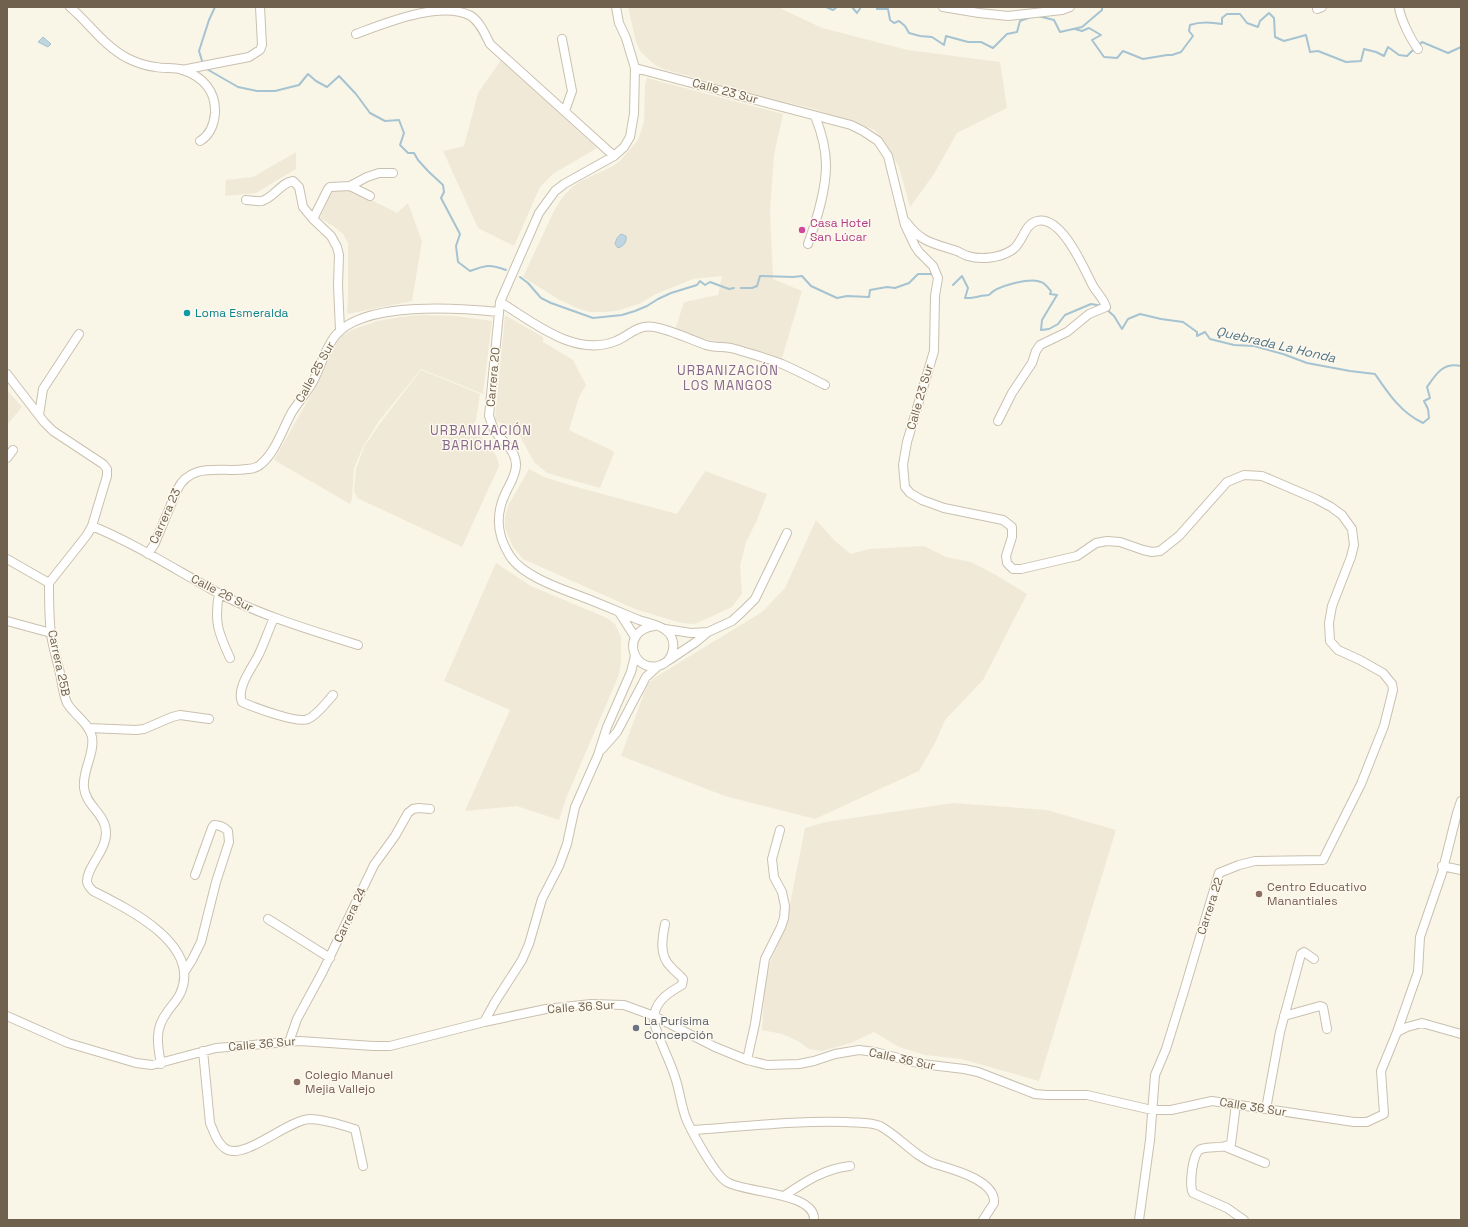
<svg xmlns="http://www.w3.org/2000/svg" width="1468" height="1227" viewBox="0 0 1468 1227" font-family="'Space Grotesk',sans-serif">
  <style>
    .residential { fill: #f0e9d7 }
    .water { fill: #bfd6e1; stroke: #a6c3d1 }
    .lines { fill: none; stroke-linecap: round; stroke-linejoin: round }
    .stream { stroke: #a6c3d1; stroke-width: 2 }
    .street-casing { stroke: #cac0af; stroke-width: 10 }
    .street { stroke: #fff; stroke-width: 8 }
    .hotel-dot { fill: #d1479c; stroke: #fdf9ee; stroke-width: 1.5 }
    .culture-dot { fill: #0f9aa8; stroke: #fdf9ee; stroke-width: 1.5 }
    .education-dot { fill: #8d6e63; stroke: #fdf9ee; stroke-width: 1.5 }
    .worship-dot { fill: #6b7280; stroke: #fdf9ee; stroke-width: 1.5 }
    .labels { text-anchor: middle; stroke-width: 3; stroke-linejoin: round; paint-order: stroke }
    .street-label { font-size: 12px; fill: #70614f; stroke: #fdf9ee }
    .hotel-label { font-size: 12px; fill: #b23c85; stroke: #fdf9ee; text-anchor: start }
    .culture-label { font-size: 12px; fill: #0d838f; stroke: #fdf9ee; text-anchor: start }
    .education-label { font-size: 12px; fill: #785e54; stroke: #fdf9ee; text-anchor: start }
    .worship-label { font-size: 12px; fill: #5b616d; stroke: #fdf9ee; text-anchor: start }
    .water-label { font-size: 13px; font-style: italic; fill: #4f7487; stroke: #fdf9ee }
    .neighbourhood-label { font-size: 13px; letter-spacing: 1px; fill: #86678c; stroke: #fdf9ee }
  </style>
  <rect width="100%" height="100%" fill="#f9f6e8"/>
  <path class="residential" d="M628,7h150l44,21 86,22 92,12 7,46 -50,25 -23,41 -24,33 -11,-40 -24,-37 -61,-21 -56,-14 -95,-26 -8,-4 -14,-13 -5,-10z
    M501,60l96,88 -44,26 -13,13 -26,59 -36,-18 -35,-77 21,-5 14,-53z
    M647,78l136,36 -9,41 -4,55 3,69 29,12 -20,67 -100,-25 -7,-3 9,-28 34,-7 4,-19 -29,3 -37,15 -17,10 -23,7 -13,1h-14l-12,-4 -19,-9 -35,-22 30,-64 8,-14 10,-11 10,-7 32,-15 7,-5 18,-21 6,-18 1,-37z
    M296,152v17l-40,24 -31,3 1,-16 27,-3z
    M332,189h18l47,24 11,-10 14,38 -10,60 -64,13 -1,-3 1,-13v-55l-5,-9 -7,-6 -16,-10z
    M420,315l35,1 37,5 -9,73 -62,-25 -42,52 -16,26 -9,21 -2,31 -2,5 -76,-44 43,-76 14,-33 10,-15 13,-7 24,-8 23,-4z
    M505,315l38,22v5l30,18 13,25 -7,12 -10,33 44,21 1,2 -14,35 -53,-15 -13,-11 -14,-26 -14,-11 -8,-3 -3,-3z
    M421,370l59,24 -4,26 -2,4 11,19 11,12 2,6 1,5 -37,81 -105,-49 -3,-7 2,-22 8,-22 17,-25z
    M7,390l15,17 -15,18z
    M529,469l15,8 29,9 104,28 28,-43 62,23 -11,28 -10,20 -6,24 2,28 -10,13 -37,17 -14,-1 -46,-14 -112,-50 -10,-12 -8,-19v-11l4,-13z
    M816,520l19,21 16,13 18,-5 55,-3 22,11 25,5 25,13 31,19 -44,86 -38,40 -10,23 -16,28 -104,48 -90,-23 -104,-40 26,-71 7,-7 108,-66 23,-24z
    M496,563l35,23 76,32 8,6 6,13v25l-2,13 -52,121 -8,24 -42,-14 -52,5 45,-101 -66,-29z
    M953,803l94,7 69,20 -77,251 -78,-22 -36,-4 -26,-8 -25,-15 -23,11 -29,8 -13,-2 -11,-8 -16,-7 -20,-4 2,-38 6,-29 13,-31 5,-18 17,-86 21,-6z"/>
  <path class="water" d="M43,37l8,7 -3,3 -10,-5z
    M621,234l5,2c1,6 -2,10 -8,12l-3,-4c1,-4 2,-7 6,-10z"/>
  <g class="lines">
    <path class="stream" d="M826,7l7,3 4,-3
      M852,7l5,6 4,-6
      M877,7v2h11l2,11 4,3 5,-2 6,5 4,7 11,3 12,1 12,8 2,-9 22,6h13l12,6 14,-14 10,-2 3,-11 11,-4
      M1038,16l16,4 6,12 22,-5 20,-17v-3
      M1075,29l7,2 7,-3 12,7 -9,5 12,17 13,1 6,-7 20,8 24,-4h5l9,-3 12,-16 -4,-5 1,-6c11,-4 21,-3 32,-1v-6l5,-4h13l7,9 11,4 2,-6 9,-8 5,5 1,19 9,4 22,-6 4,17 8,-1 28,11 15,-1 3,-12 12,3 8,4 4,-9 11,8 8,1 8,-8
      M1419,45l3,-3 26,11 13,-6
      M203,64l-4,-13 10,-31 6,-13
      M205,68l33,19 19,4h18l24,-6 9,-11 8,7 11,6 12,-11 17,18 14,19 15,8 14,-1 5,13 -4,12 8,8h6l4,7 10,11 15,14 1,7 -3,6 19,36 -4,12 2,16 12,9c16,-6 20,-7 36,-1
      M520,277l8,6 13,15 10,5 42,15 29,-3 13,-4 12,-5 11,-7 13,-6 26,-8 3,-4 5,4 5,-3 19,7 5,-1
      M953,285l9,-9 6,12 -3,10c7,1 17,-3 24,-3 7,-9 42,-18 52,-13 4,1 7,6 10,9l-1,3 7,1 -15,25 -1,10 8,-1 9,-5 7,-9 26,-11 12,2
      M741,288h11l5,-2 3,-10 33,1 9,-1 9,10 26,12 10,-2 22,1 1,-7 17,-3 8,1 14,-5 9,-9h14l1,2
      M1106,309l8,7 8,13 6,-10 12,-5 21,5 22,3 14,10v4l8,-4 5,7 24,6 20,1 29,8 24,9 43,8 25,3c13,19 26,39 48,49l6,-5 -1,-9 -4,-8 6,-3 -3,-11c9,-13 16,-25 34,-21"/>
    <g class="street-casing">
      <path id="street" d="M70,7c19,16 34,39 57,51 8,4 19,8 29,9 8,2 19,0 27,3 20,7 33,21 32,43 -1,12 -5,22 -15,28
        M616,7l3,16 7,15 9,30 -1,46 -4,23 -6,10 -10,9 -50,28 -9,7 -16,22 -39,89 -11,114c2,5 3,9 5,14 8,12 22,19 22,35 0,9 -5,17 -9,25 -12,23 -11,44 3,66 13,21 55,34 78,43 17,7 34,14 51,21 6,2 20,5 25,9 15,9 11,33 -6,37 -26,6 -38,-35 -4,-40
        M943,7l36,6 29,3 54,-6 8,-3
        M1399,7c1,11 12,33 19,42
        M1317,9l5,-2
        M356,34c30,-11 85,-34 115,-18 9,6 14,18 19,28l124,112
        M562,39l10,52 -7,20
        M635,68l216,57 12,6 15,10 10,15 17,69 10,21 4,6 14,14 5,12 -3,18 -1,55 -27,91 -4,23 2,22 5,6 12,7 22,8 59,12 9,7v10l-6,19 1,7 6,6h8l56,-13 19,-13 11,-2 13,1 23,8 9,2 8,-1 19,-15 48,-54 17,-7 18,1 54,23 15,8 11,8 10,14 2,16 -3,12 -19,49 -3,17 1,18 8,9 22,10 23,13 9,11 1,6 -9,36 -23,58 -38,76 -68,1 -16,4 -20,8 -35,118 -18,58 -11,26 -5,65 -11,80
        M182,70l67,-13 11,-7 2,-5 -2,-38
        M350,186l20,10
        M246,200c5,0 12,2 16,1 13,-4 18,-18 31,-20l6,6 4,20 10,12
        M906,222c15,20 26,21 48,28 5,1 9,5 14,6 13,4 32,2 44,-6 11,-7 12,-26 25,-29 25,-6 47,48 56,65 4,7 11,13 13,21l-17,7 -22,18 -27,13 -4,6 -4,12 -20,30 -14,28
        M808,244c9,-25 18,-53 18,-79 0,-17 -5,-34 -11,-49
        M500,302c33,20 75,56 116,39 13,-5 21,-17 38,-14 17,3 35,12 52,18 9,3 20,1 29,4 16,5 32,9 47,15 14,6 29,14 43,21
        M340,331l-2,-46 1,-30 -2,-8 -6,-11 -18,-17 15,-30 2,-2 20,-1 17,-9 12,-4h14
        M7,374l37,48 9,9 50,33 4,5v7l-15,50 -5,9 -38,48c0,17 0,35 2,51 2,14 6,26 9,39 2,10 3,21 7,30 7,12 22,20 25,34 3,17 -10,33 -8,51 2,18 22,26 22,45 0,18 -19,34 -19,48 0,4 3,7 6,10 34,17 110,54 87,103 -4,8 -10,13 -14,20 -12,16 -8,33 -5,50
        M39,415l4,-26 36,-55
        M7,458l6,-8
        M92,526c44,18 84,44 126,67 45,23 92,37 140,52
        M148,554l7,-11 22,-53c14,-29 44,-17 70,-21 5,0 10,-1 14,-5 14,-11 22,-36 31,-52 6,-9 13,-18 19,-27 9,-15 13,-35 24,-49 28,-35 124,-28 164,-24
        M7,559l42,24
        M219,593c-5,29 -1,39 11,65
        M619,612l16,25
        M274,618c-6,13 -10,26 -16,38 -6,12 -22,32 -16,46 11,5 56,22 66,17 9,-4 18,-16 25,-24
        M7,621l44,12
        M665,629l26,4 17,-1
        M669,660l27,-18 12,-10 24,-11 11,-10 12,-12 32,-66
        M89,728l47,2 8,-1 28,-12 8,-2 29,4
        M602,749l15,-17 29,-55 12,-11
        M1442,866l19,4
        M268,919l62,39
        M665,924c-3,15 -6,32 6,43 4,5 8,7 12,12l-1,6c-16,9 -29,18 -28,37 5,19 15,36 21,55 5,14 6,30 12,44 6,13 28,54 40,61 17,11 89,10 87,38
        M185,971l7,-11 9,-18 15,-60 13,-40 -1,-11c-4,-4 -8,-6 -14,-6l-2,3 -17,47
        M7,1016l61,27 68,20 16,2 64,-17 84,-7 73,5h17l94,-24 62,-13 45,-5 33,1 30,11 61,31 32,13 20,5 32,-1 15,-3 21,-7 24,-4 16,2 47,12 42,5 14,3 57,22 12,1h40l65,15h19l41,-9 142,21h13l17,-8 -3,-43 16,-39 21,-60 2,-35 22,-64 15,-60 4,-12
        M1284,1016l36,-10 3,1 4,22
        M484,1022l11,-20 27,-42 7,-16 13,-45 17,-33 8,-22 8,-37 23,-52 9,-28 24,-55 4,-16
        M1397,1032l10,-5 15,-4 39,11
        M289,1042l8,-23 25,-46 52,-108 21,-29 13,-23 5,-4 6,-1 11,1
        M203,1051l7,72c4,9 8,23 18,27 19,8 60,-30 82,-31 15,0 30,6 45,10l8,37
        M747,1060l8,-36 10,-65 16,-32 3,-9 1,-12 -3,-14 -8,-15 -2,-18 8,-29
        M1236,1104l-5,40c-9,5 -20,2 -30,5 -9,3 -12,37 -8,44l34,15 17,12
        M1266,1109l14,-77 21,-78 3,-2 10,7
        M692,1130c51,-3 103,-10 155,-8 10,1 24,0 33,4 19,10 35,31 55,38 16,5 61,16 59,39l-11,17
        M1226,1147l39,16
        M784,1196c22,-15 40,-27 66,-30"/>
    </g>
    <use href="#street" class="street"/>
  </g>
  <circle class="hotel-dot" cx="802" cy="230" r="4"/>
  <circle class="culture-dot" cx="187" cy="313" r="4"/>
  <g class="education-dot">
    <circle cx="1259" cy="894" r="4"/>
    <circle cx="297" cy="1082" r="4"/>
  </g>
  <circle class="worship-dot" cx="636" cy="1028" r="4"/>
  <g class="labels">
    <g class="street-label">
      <text transform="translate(725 91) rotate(15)" y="4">Calle 23 Sur</text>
      <text transform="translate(315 372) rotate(-61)" y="4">Calle 25 Sur</text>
      <text transform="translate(493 377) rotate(-85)" y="4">Carrera 20</text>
      <text transform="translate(920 397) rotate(-74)" y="4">Calle 23 Sur</text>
      <text transform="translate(165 516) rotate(-66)" y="4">Carrera 23</text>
      <text transform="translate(222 593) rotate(27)" y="4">Calle 26 Sur</text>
      <text transform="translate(59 663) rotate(78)" y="4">Carrera 25B</text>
      <text transform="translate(1210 906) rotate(-72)" y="4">Carrera 22</text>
      <text transform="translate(350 915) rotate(-65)" y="4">Carrera 24</text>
      <text transform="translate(581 1007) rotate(-4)" y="4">Calle 36 Sur</text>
      <text transform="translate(262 1044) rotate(-5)" y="4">Calle 36 Sur</text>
      <text transform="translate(902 1059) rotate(12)" y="4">Calle 36 Sur</text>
      <text transform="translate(1253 1107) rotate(9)" y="4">Calle 36 Sur</text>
    </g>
    <g class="hotel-label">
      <text x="810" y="227">Casa Hotel<tspan x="810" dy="14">San Lúcar</tspan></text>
    </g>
    <g class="culture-label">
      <text x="195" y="317">Loma Esmeralda</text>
    </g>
    <g class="education-label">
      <text x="1267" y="891">Centro Educativo<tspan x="1267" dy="14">Manantiales</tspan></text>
      <text x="305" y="1079">Colegio Manuel<tspan x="305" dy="14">Mejia Vallejo</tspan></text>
    </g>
    <g class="worship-label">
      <text x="644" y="1025">La Purísima<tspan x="644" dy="14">Concepción</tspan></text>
    </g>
    <g class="water-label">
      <text transform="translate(1276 344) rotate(13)" y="5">Quebrada La Honda</text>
    </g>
    <g class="neighbourhood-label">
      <text x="728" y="375">URBANIZACIÓN<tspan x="728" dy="15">LOS MANGOS</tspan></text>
      <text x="481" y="435">URBANIZACIÓN<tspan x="481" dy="15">BARICHARA</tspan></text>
    </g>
  </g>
  <rect width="1468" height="1227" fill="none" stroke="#70614f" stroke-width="16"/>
</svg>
